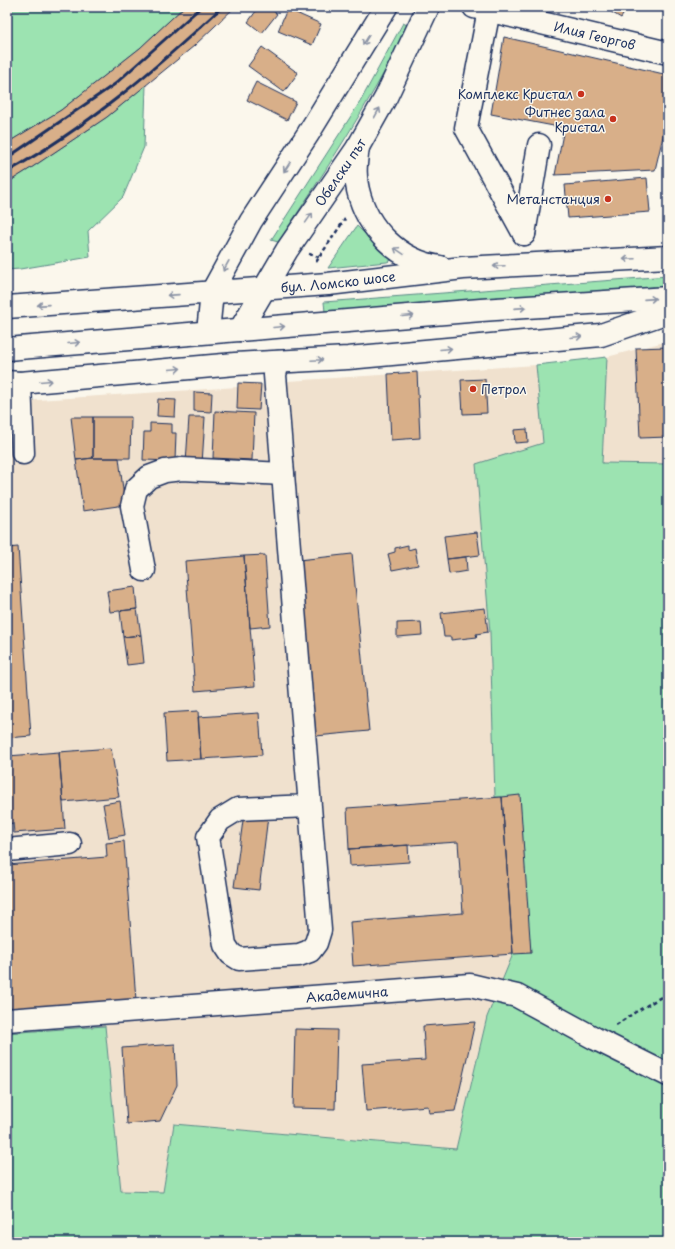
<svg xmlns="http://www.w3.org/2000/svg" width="675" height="1249" viewBox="0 0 675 1249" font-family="'Playpen Sans',sans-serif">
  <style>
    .built { fill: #f0e1ce }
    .green { fill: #9ce3b1; stroke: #5c8988 }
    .building { fill: #d8af89; stroke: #1b2f5e }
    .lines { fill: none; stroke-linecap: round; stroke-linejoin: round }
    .minor-casing { stroke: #1b2f5e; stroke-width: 25 }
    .major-casing { stroke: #1b2f5e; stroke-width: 25 }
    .path { stroke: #1b2f5e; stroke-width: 2.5; stroke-dasharray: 4 3; stroke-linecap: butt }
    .minor { stroke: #fbf7ec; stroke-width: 22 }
    .major { stroke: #fbf7ec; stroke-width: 22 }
    .rail { stroke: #1b2f5e; stroke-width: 3 }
    .oneway { stroke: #8b93a5 }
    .poi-dot { fill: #c8321e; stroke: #fbf7ec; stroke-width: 1.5 }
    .labels { text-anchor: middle; stroke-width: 3; stroke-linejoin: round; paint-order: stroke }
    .street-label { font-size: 13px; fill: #1b2f5e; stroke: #fbf7ec }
    .poi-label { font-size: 13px; fill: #1b2f5e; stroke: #fbf7ec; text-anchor: end }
  </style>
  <rect width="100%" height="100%" fill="#fbf7ec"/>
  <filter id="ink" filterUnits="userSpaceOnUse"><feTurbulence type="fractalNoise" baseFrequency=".025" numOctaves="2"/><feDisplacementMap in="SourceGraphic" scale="8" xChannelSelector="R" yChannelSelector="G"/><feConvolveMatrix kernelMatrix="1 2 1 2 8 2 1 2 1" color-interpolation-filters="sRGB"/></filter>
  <g filter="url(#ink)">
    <path class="built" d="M668,341v123l-66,-1 5,-106z
      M536,365l8,78 -54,190 5,164h7l11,157 -26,63 -31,132 -282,-25 -11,68 -42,-1 -16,-165 -98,7v-631l261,-17 15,87 5,-91z"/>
    <path class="green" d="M7,7h177l-44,41 -79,62 -54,33z
      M403,23l4,2 -1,7c-38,73 -82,142 -128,210l-7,-2 89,-138z
      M146,85l-2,62 -21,50 -35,34 2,26 -70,12 -13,1v-87l24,-15 76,-51z
      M357,226l20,20 16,10 -1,4 -5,2 -59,6z
      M668,276v10l-343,26 -1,-10z
      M607,357l-5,106 66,1v778h-661v-209l98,-7 16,165 42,1 11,-68 282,25 31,-132 26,-63 -11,-157h-7l-5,-164 -14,-169 67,-21 -7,-78z"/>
    <path class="building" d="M184,7h51l-41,39 -87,71 -76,51 -24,15v-40l54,-33 79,-62z
      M259,7h9l9,7 -15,19 -14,-11z
      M603,7h25l-7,11z
      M287,9l34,15 -9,21 -34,-14z
      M504,37l164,38v40l-13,55 -100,5 9,-47 -73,-14z
      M262,47l36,26 -14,19 -36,-26z
      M256,82l40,20 -9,18 -40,-20z
      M647,178l3,34 -82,6 -3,-33z
      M668,347v90l-28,1 -4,-90z
      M417,372l3,66 -29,2 -3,-66z
      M485,379l2,34 -24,1 -2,-34z
      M238,383l23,1 -2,26 -22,-1z
      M194,392l18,1 -1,19 -17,-1z
      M158,399l18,1 -1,17 -18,-1z
      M215,411l39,2 -2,47 -39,-2z
      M71,417h22v41l-17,2z
      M93,417h38l-1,41h-37z
      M189,417h16l-3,47 -16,-1z
      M150,423l22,1v9h4l-1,28 -32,-1 1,-28h6z
      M527,429l1,13 -13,1 -1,-13z
      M93,458h26l6,47 -42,6 -7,-51z
      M477,532l3,23 -33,4 -3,-23z
      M408,545v5l7,-2 3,17 -26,5 -4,-16 7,-2v-4z
      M18,547l13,189 -24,2v-190z
      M352,554l17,177 -53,5 -17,-176z
      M265,555l5,71 -20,2 -6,-72z
      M244,556l11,130 -60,5 -10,-130z
      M466,557l1,14 -18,3 -2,-15z
      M135,587l2,22 -27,3 -3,-21z
      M485,608l3,24 -12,2 1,3 -26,3v-3h-7l-3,-24z
      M137,609l4,26 -18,2 -3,-26z
      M421,622l1,13 -25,2v-14z
      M141,635l3,28 -17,2 -4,-28z
      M198,711l3,48 -34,2 -3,-48z
      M259,713l3,42 -61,4 -3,-42z
      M111,748l8,49 -56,5 -4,-50z
      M59,752l6,77 -51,4 -1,-10 -6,1v-61h1v-7z
      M520,795l11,158 -18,1 -11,-157z
      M502,797l11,157 -160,12 -3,-44 113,-9 -5,-71 -109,7 -2,-41z
      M120,801l5,34 -16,3 -6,-34z
      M244,813l24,3 -9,74 -25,-3z
      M124,841l12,159 -129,10v-145l100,-8 -1,-14z
      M408,845l1,17 -59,4 -1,-17z
      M475,1022l-20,89 -26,2 -1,-7 -62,5 -4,-47 63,-4 -2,-34z
      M295,1029l42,1 -2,79 -42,-1z
      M175,1044l2,41 -17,36 -33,3 -5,-76z"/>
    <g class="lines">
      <g class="minor-casing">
        <g id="minor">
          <path id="s1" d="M474,7l194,46"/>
          <path d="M489,10l-23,118 58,106"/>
          <path d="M524,234l15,-89"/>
          <path id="s2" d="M240,330l47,-80 71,-103 28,-50 42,-90"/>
          <path d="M208,332l4,-40 39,-71 57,-87 78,-127"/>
          <path d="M278,362l-3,13 45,555 -4,13 -6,8 -11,4 -60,4 -8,-5 -6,-9 -17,-108 12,-17 18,-11 72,-3"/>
          <path d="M7,382l13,1 215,-19 113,-6 253,-23 67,-23"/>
          <path d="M20,383l3,70"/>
          <path d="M144,570l-12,-64 4,-17 13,-12 16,-6 17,-2 101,5"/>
          <path d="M7,850l63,-6"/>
          <path id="s3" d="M7,1020l463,-35 47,11 79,43 72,36"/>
        </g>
      </g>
      <g class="major-casing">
        <g id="major">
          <path d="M358,147c-2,14 -4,28 0,43 9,39 41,71 82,77"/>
          <path id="s4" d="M7,307l321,-23 135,-16 205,-11"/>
          <path d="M7,349l474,-39 187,-12"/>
        </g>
      </g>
      <path class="path" d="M309,254l10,3
        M316,262l29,-43
        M616,1025l18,-12 34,-20"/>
      <use href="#minor" class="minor"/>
      <use href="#major" class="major"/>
      <path class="rail" d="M7,158l108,-74 86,-77
        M7,172c79,-44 149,-103 215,-165"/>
    </g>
    <defs><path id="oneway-shaft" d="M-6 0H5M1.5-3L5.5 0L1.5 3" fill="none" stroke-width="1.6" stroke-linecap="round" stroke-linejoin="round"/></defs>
    <g class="oneway">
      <use href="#oneway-shaft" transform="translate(366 40) rotate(122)"/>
      <use href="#oneway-shaft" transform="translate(377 113) rotate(-61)"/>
      <use href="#oneway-shaft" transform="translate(287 167) rotate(123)"/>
      <use href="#oneway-shaft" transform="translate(309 218) rotate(-55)"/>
      <use href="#oneway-shaft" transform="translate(399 251) rotate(-146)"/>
      <use href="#oneway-shaft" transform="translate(629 259) rotate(177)"/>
      <use href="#oneway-shaft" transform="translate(226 266) rotate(119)"/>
      <use href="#oneway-shaft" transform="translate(499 266) rotate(177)"/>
      <use href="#oneway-shaft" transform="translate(173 295) rotate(176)"/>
      <use href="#oneway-shaft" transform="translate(650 299) rotate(-4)"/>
      <use href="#oneway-shaft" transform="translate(43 305) rotate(176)"/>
      <use href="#oneway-shaft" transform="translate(520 308) rotate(-4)"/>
      <use href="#oneway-shaft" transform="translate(408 316) rotate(-5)"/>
      <use href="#oneway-shaft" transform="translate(279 327) rotate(-5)"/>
      <use href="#oneway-shaft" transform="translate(576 337) rotate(-5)"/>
      <use href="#oneway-shaft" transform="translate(74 343) rotate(-5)"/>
      <use href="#oneway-shaft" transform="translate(446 349) rotate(-5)"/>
      <use href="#oneway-shaft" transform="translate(317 360) rotate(-3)"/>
      <use href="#oneway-shaft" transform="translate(175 369) rotate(-5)"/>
      <use href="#oneway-shaft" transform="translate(46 381) rotate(-5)"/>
    </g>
  </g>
  <g class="poi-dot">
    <circle cx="581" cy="94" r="4"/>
    <circle cx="613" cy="119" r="4"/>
    <circle cx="608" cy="199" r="4"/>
    <circle cx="473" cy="389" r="4"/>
  </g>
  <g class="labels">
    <g class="street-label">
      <text dy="5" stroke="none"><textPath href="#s1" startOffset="124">Илия Георгов</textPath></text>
      <text dy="5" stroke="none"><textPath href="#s2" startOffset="187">Обелски път</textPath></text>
      <text dy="5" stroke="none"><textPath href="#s4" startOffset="332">бул. Ломско шосе</textPath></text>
      <text dy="5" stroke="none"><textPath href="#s3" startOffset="341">Академична</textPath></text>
    </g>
    <g class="poi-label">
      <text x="573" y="99">Комплекс Кристал</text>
      <text x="605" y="117">Фитнес зала<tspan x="605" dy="15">Кристал</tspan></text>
      <text x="600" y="204">Метанстанция</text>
      <text x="481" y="394" text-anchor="start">Петрол</text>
    </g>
  </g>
  <rect width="675" height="1249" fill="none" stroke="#fbf7ec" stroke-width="24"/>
  <rect x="12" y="12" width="651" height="1225" fill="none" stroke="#1b2f5e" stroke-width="1.5" filter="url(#ink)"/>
</svg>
